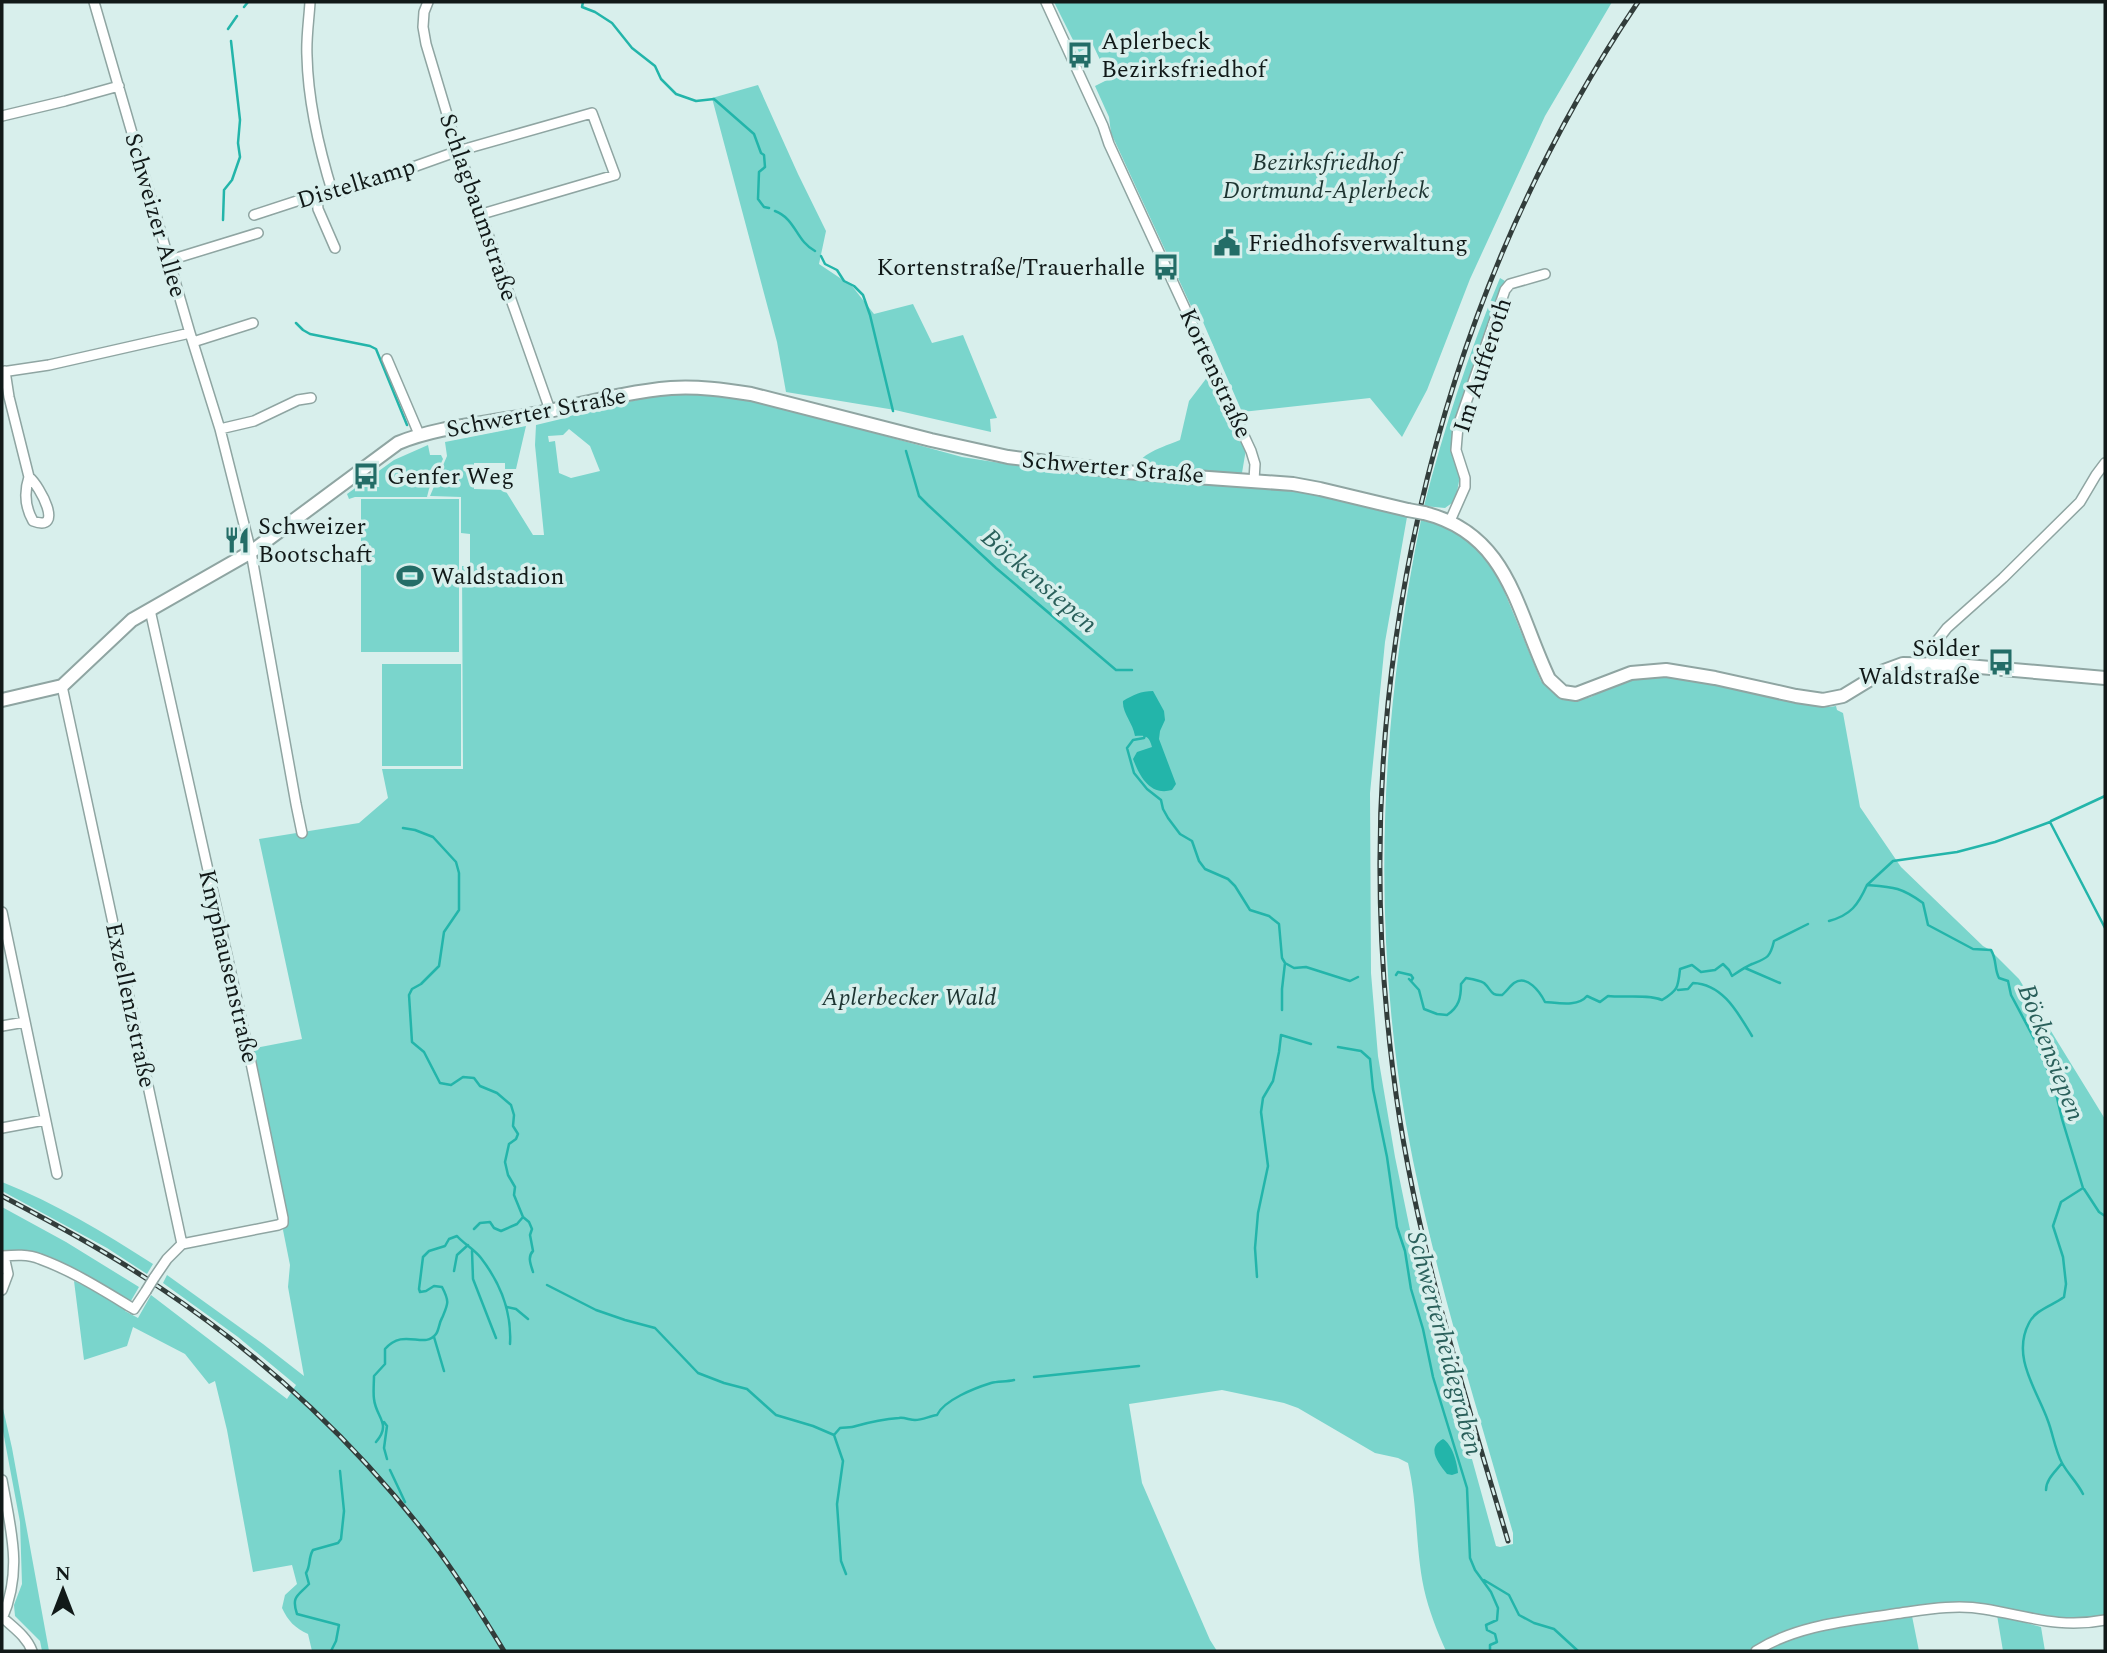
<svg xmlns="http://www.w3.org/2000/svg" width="2107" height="1653" viewBox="0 0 2107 1653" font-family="Spectral,serif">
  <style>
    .green { fill: #7ad5cc; fill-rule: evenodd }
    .water { fill: #23b5aa }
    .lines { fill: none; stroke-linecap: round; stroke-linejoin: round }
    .stream { stroke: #23b5aa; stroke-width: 2.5 }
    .street-casing { stroke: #8fa5a2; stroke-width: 12 }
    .secondary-casing { stroke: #8fa5a2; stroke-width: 16 }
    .street { stroke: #fff; stroke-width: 9 }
    .secondary { stroke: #fff; stroke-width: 12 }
    .rail-casing { stroke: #323d3b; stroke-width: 5 }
    .rail { stroke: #d8efec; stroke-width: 2.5; stroke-dasharray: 8; stroke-linecap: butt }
    .street-bridge-casing { stroke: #8fa5a2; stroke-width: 12; stroke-linecap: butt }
    .secondary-bridge-casing { stroke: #8fa5a2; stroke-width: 16; stroke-linecap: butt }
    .street-bridge { stroke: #fff; stroke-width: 9 }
    .secondary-bridge { stroke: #fff; stroke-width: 12 }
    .labels { text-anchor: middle; stroke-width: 7; stroke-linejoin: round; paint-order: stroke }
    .poi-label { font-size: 24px; fill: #111918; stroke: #d8efec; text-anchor: start }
    .park-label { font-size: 24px; font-style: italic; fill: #1d3431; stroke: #d8efec }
    .street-label { font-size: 24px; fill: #111918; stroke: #d8efec }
    .water-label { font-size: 26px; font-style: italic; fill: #2a605b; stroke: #d8efec }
  </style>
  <rect width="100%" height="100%" fill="#d8efec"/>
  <path class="green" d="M1054,2h558l-67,114 -75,163 -43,111 -25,47 -32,-39 -128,14 -39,-90 -12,-16 -80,-173 -2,-16 -14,-31 14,-7 -16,-34 -14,7z
    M758,85l40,89 28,57 -7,33 33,22 22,28 39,-10 19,39 31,-8 34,83 -7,1 1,13 -96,-22 -109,-18 -9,-50 -65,-244z
    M1500,278l5,3 -53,156v16l8,23 -3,16 -5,11 -7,5 -21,-2c20,-78 45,-154 76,-228z
    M1212,371l34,78 -6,36 80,10 87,22 -22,125 -15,151 1,180 7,83 17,101 19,92 82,297 4,1 13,-3v-11c-39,-135 -82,-271 -107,-409 -35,-201 -26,-405 15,-604l26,7 26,16 21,23 47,115 19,18 14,2 17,-4 41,-22h42l156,32 6,-1 1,4 6,3 17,94 41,60 82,79 7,4 29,29 86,140v500l-37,4 -85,-16 -141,12 -88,32h-308c-9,-20 -17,-40 -22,-62 -9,-42 -6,-84 -16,-126l-10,-5 -23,-5 -77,-45 -14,-5 -62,-13 -93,14 13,79 68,157 7,11h-905l-4,-17c-13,-6 -20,-13 -26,-26l3,-13 12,-11 -5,-19 -39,7 -26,-142 -12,-49 -6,3 -24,-30 -52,-27 -6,19 -43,14 -10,-79 15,7 2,-9c-34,-20 -47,-31 -89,-27v-45l64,35 73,45 -14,24 13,7 13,-23 136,104 9,-14 -58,-48 -75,-54 4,-8 96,69 41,32 -16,-89 2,-22 -7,-35 3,-9 -36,-172 52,-10 -43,-200 100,-16 29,-25 -6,-29h81l-1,-203h8v-32l-9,-1v-36l-31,-1 17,-40 -2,-14 81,-16 -10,43h-11v-6h-31v26l31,1 28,45h11l-9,-90 1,-20 25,-6 25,-8 83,-18 46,2 46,7 201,55 95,15 70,6c15,-26 26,-27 53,-38l9,-39zM569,429l21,17 10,25 -29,7 -12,-5 -4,-32 -6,1 -1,-6 15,-1z
    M428,445l2,10h11l2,4 -14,30 -2,8h-72l-6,2 -2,-5 47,-34z
    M361,499h98v153h-98z
    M382,664h79v102h-79z
    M2,1182c55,22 101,50 151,82l-6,10 -40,-26 -105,-57z
    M2,1404l10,44 37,203h-7l-2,-10 -25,-25 -1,-11 8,-21 -2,-62 -18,-96z
    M1997,1615l44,12 4,24h-42z
    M1912,1616l7,35h-159l58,-23z"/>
  <path class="water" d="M1153,691l11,20 1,9 -5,11 -1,8 17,45 -4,6c-22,6 -32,-13 -39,-31l4,-7 15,-5c-3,-11 -6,-12 -17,-11 -2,-13 -13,-23 -12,-35 10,-6 18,-10 30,-10z
    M1443,1439c9,5 14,23 15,34l-6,2 -5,-1c-9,-11 -21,-26 -4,-35z"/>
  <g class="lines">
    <path class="stream" d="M583,2l-1,5 13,5 17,11 20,25 23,18 6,13 15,15 20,7 18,-2 40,35 7,19 3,2 1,12 -6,5 -1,27 6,8 5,1
      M244,7l4,-5
      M228,29l9,-13
      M775,211c21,8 21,30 40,40
      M223,220l1,-30 8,-10 8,-23 -2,-14 2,-23 -9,-79
      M821,256l4,8 12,6 7,11 10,5 9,9 7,20 23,96
      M296,323l7,7 7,4 60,12 6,3 31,76
      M906,451l13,45 9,9 68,63 120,102h16
      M1145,735l-1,3 -11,2 -6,8 7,25 13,16 14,11 2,9 5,9 12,16 12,7 7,20 6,8 23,10 7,7 15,24 19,6 10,8 3,34 3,5 9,5 12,-1 44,14 8,-4
      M2051,821l54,-25
      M403,828l12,2 18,7 23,25 3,11v37l-15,22 -5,34 -18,18 -9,5 -3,6 3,47 12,10 16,31 11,2 12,-8 11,1 6,8 17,7 14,12 3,10 -1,11 5,8 -2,5 -7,5 -4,18 3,13 7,12 -1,8 9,22 6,5 3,7 -2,6 3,16c-6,6 -2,14 0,21
      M1867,885l26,-24 64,-9 38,-10 55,-20 55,106
      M1829,921c22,-6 29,-16 38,-36 26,2 34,2 56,18l5,22 45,24 18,1c6,10 3,18 8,28l9,3 3,14 25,47 18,43 8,34 21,69 -22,14 -8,24 10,31 3,27 -2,13c-12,9 -28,12 -35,26 -18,34 8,67 19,98 5,13 7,29 14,42 6,11 15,19 21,31
      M1745,968l35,15
      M1396,975l2,-3 13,3 2,3 -2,3
      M1409,979l10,11 5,19 13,5 10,1c12,-8 14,-17 14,-31l5,-6c6,1 13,2 18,5 8,7 6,13 18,12 4,-3 8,-9 12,-12 13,-9 26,9 31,19 14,1 33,5 42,-6l13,6 8,-6c17,2 40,-2 54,4 16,-10 16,-12 18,-31l12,-4 9,7 14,-2 8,-6 6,6 3,6c6,-4 13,-9 20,-12 15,-6 18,-6 22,-23l34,-17
      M1678,990l10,-1 5,-6c30,1 45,30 59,53
      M1282,1010v-21l3,-26
      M1338,1047l23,4 9,8 3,30 14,68 10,70 8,24 6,38 12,40 10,48 34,111 3,70 5,12 16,22 7,16 -1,12 -11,5 1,5 8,4 2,8 -7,3v6
      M2084,1189l15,23 6,4
      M474,1229l6,-6 10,-1 4,6 7,3 16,-7 6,-7
      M472,1251l1,28 23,59
      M454,1271l3,-16 11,-10
      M1257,1277l-2,-29 3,-35 10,-47 -7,-54 2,-14 10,-17 6,-29 2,-17 30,9
      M547,1285l49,25 29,10 30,8 43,45 26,10 23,6 29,26 37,11 21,9 9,26 -6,43 4,57 5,13
      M507,1307l9,2 12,10
      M434,1337l10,34
      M1034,1377l105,-11
      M384,1422l3,4 -3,22 3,11
      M834,1435l6,-7c5,-1 11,0 16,-2 14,-4 29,-7 43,-8 5,-1 11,2 16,2 7,0 15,-4 22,-5 7,-15 38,-27 54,-32 7,-2 15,-1 23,-3
      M376,1442c16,-19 0,-24 -2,-43 -1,-7 0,-16 0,-23l11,-12v-15c19,-22 39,1 51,-15 3,-4 3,-11 6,-16 6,-14 8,-16 0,-31l-8,-1 -8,5 -6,1 -1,-3 4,-32 6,-6 16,-5 4,-7 8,-3c7,8 17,13 24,22 20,26 31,53 29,86
      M390,1470l15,32
      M2046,1490c0,-11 10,-19 16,-27
      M1484,1580l25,15 10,20 15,8 20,6 24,22
      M331,1651l5,-10 3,-16 -42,-11c-6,-18 1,-18 12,-30l-3,-11c5,-8 2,-15 7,-23l25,-7 3,-4 3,-28 -4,-40"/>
    <g class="street-casing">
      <path id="street" d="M94,2l96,331 30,96 31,123 45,252 6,29
        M310,2c-1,18 -4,36 -3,54 1,47 12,93 26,138
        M428,2l-4,10 -1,15 3,17 29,97 95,269
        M1046,2l57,124 6,18 142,307 4,13 -1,16
        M2,116l63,-15 54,-15
        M317,198l1,11 17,39
        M254,215l55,-18 8,1 29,-7 112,-40 134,-38 23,62 -133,39
        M170,260l88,-27
        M193,342l60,-19
        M387,359l32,75
        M5,371l4,26 20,80c11,9 36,56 4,44 -8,-14 -9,-29 -4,-44
        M2,372l47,-7 141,-32
        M220,429l34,-8 44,-21 13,-2
        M1450,521l15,-34v-9l-9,-28 2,-24 47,-136 5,-6 35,-10
        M150,610l101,453 32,155v5l-5,2 -96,19
        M1930,664l2,-11 4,-11 11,-14 56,-50 77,-76 16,-27 9,-12
        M62,686l120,558
        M2,912l55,262
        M2,1026l23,-4
        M2,1128l43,-8
        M2,1256c13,-1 26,-2 38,3 33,12 64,32 94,50l12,-18
        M154,1278l13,-19 15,-15
        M2,1290l6,-16 -4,-18
        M2,1480c9,51 21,90 0,139
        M3,1618c11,10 24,19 29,33
        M1756,1651c41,-26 92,-30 138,-37 30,-4 60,-10 90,-5 44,7 75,20 121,11"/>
    </g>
    <g class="secondary-casing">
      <path id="secondary" d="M1424,513c85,21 92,97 125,166l14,13 13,2 55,-21 35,-3 49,8 81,18 27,4 20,-4 41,-25 19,-7 53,1 149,13
        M2,700l60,-14 70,-66 119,-68 147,-109c41,-17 87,-19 131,-28 47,-9 94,-23 142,-27 26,-2 54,2 80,6l180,46 77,17 117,15 168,12 27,5 88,21"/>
    </g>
    <use href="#street" class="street"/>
    <use href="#secondary" class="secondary"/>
    <g class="rail-casing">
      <path id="rail" d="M2,1196c53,28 107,57 157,91 107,71 204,162 281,266 23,32 44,65 64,98
        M1508,1541c-45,-153 -96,-311 -115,-470 -47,-372 34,-756 245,-1069"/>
    </g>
    <use href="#rail" class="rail"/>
    <g class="street-bridge-casing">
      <path id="street-bridge" d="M146,1291l8,-13"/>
    </g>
    <g class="secondary-bridge-casing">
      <path id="secondary-bridge" d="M1408,510l16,3"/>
    </g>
    <use href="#street-bridge" class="street-bridge"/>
    <use href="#secondary-bridge" class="secondary-bridge"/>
  </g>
  <defs>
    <g id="bus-bare" transform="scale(2.1)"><path d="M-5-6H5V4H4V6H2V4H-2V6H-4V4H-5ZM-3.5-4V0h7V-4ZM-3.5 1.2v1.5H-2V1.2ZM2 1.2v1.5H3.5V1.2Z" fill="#236d67" stroke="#d8efec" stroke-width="2.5" paint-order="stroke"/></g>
    <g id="civic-bare" transform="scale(2.1)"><path d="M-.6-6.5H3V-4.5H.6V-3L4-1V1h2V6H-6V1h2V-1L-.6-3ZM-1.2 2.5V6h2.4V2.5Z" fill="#236d67" stroke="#d8efec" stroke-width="2.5" paint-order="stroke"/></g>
    <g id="restaurant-bare" transform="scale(2.1)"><path d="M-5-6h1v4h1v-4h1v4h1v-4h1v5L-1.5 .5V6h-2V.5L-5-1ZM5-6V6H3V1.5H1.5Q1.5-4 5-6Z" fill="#236d67" stroke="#d8efec" stroke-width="2.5" paint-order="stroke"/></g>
    <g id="stadium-bare" transform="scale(2.1)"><path d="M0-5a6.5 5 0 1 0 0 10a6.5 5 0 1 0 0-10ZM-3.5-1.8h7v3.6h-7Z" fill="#236d67" stroke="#d8efec" stroke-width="2.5" paint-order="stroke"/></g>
  </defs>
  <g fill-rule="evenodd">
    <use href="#bus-bare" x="1080" y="55"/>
    <use href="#civic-bare" x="1227" y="243"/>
    <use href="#bus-bare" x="1166" y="267"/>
    <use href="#bus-bare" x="366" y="476"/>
    <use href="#restaurant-bare" x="237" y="540"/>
    <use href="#stadium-bare" x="410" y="576"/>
    <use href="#bus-bare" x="2001" y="662"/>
  </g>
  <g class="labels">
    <g class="poi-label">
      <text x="1101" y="49">Aplerbeck<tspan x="1101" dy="28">Bezirksfriedhof</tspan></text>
      <text x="1248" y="251">Friedhofsverwaltung</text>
      <text x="1145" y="275" text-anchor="end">Kortenstraße/Trauerhalle</text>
      <text x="387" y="484">Genfer Weg</text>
      <text x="258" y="534">Schweizer<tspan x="258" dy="28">Bootschaft</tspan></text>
      <text x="431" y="584">Waldstadion</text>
      <text x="1980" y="656" text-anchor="end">Sölder<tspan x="1980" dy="28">Waldstraße</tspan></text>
    </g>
    <g class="park-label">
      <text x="1326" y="170">Bezirksfriedhof<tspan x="1326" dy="28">Dortmund-Aplerbeck</tspan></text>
      <text x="909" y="1005">Aplerbecker Wald</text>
    </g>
    <g class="street-label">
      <text transform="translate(356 183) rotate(-17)" y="8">Distelkamp</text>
      <text transform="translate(479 207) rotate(71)" y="8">Schlagbaumstraße</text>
      <text transform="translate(156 215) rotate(74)" y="8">Schweizer Allee</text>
      <text transform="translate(1482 365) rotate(-72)" y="8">Im Aufferoth</text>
      <text transform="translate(1216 373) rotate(65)" y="8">Kortenstraße</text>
      <text transform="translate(536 412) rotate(-11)" y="8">Schwerter Straße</text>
      <text transform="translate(1113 467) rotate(5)" y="8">Schwerter Straße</text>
      <text transform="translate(229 966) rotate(77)" y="8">Knyphausenstraße</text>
      <text transform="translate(131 1005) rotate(78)" y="8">Exzellenzstraße</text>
    </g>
    <g class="water-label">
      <text transform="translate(1040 580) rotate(41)" y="9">Böckensiepen</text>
      <text transform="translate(2052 1052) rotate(69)" y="9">Böckensiepen</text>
      <text transform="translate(1446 1343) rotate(75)" y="9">Schwerterheidegraben</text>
    </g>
  </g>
  <rect width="2107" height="1653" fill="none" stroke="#111918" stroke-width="7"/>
  <g transform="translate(63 1590)" stroke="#d8efec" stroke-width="5" paint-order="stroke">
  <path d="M0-5L12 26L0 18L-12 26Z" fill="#111918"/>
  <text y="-10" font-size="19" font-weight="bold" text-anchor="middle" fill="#111918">N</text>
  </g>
</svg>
